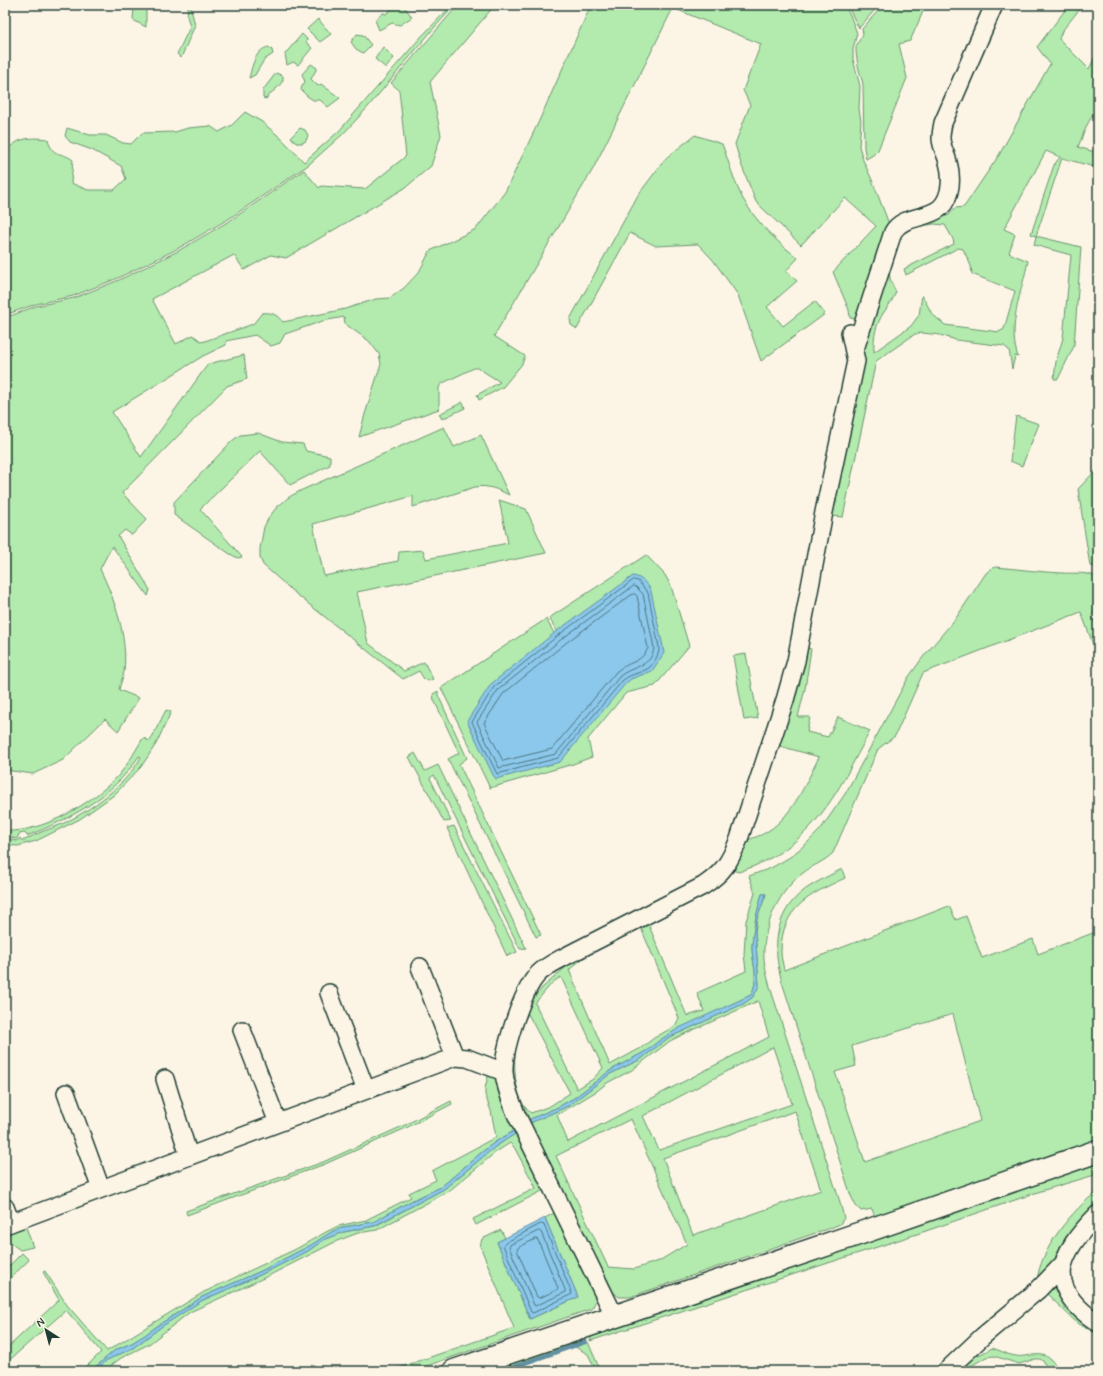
<svg xmlns="http://www.w3.org/2000/svg" width="1103" height="1376" viewBox="0 0 1103 1376" font-family="Mynerve,sans-serif">
  <style>
    .green { fill: #b3eaad; stroke: #699470; fill-rule: evenodd }
    .water { fill: #8cc8ec; stroke: #6090a2 }
    .lines { fill: none; stroke-linecap: round; stroke-linejoin: round }
    .shore { stroke: #4b757e; stroke-width: 1 }
    .stream { stroke: #6090a2; stroke-width: 4.5 }
    .street-casing { stroke: #1f3d34; stroke-width: 20 }
    .secondary-casing { stroke: #1f3d34; stroke-width: 25 }
    .street { stroke: #fcf5e5; stroke-width: 17 }
    .secondary { stroke: #fcf5e5; stroke-width: 22 }
  </style>
  <rect width="100%" height="100%" fill="#fcf5e5"/>
  <filter id="ink" filterUnits="userSpaceOnUse"><feTurbulence type="fractalNoise" baseFrequency=".025" numOctaves="2"/><feDisplacementMap in="SourceGraphic" scale="8" xChannelSelector="R" yChannelSelector="G"/><feConvolveMatrix kernelMatrix="1 2 1 2 8 2 1 2 1" color-interpolation-filters="sRGB"/></filter>
  <g filter="url(#ink)">
    <path class="green" d="M134,5h12v22l-13,-7z
      M188,5h2l5,20 -14,33 -4,-4 13,-27 -3,-11z
      M396,5h7l9,12 -12,8 -8,-2 -13,7 -4,-10 8,-7 3,1z
      M452,5h3l-21,23 -66,79 -25,27 -36,32 -18,12 -59,40 -53,31 -59,29 -45,18 -37,8 -31,11v-167c7,-1 8,-4 14,-7 9,-4 20,-3 29,-2 5,20 12,11 25,21l-2,23 17,7h26l12,-11 -5,-13 -29,-16 -22,-8 -5,-6 2,-8 23,7h16l17,8 8,1 11,-11 33,-1 13,-4 22,-2 9,6 13,-7 13,-13 17,10 20,17 22,23 35,-31 81,-93z
      M458,5h37l-65,77 11,53 -10,31 -26,22 -119,70 -15,-3 -27,15 -10,-15 -82,44 24,45 17,-9 9,7 51,-18 9,-11c10,-1 14,1 21,9l62,-13 31,-10 14,-1 14,-10 15,-16 11,-21 46,-22 29,-37 34,-71 52,-116h253l6,10 7,18 -4,16v10l7,27 -1,23 2,12 -2,25 4,14 9,20 19,49 -30,91 -11,-2 -1,-8 -16,-38 43,-46 -31,-28 -44,47 -45,-43 -15,-38 -6,-20 15,-39 -7,-15 18,-46 -88,-36 -80,161 -99,167 31,20 -3,8 -19,23 -24,13 -2,-5 23,-13 -22,-14h-4l-33,16 -2,4v21l-80,28 6,-23 16,-50 -2,-10 -10,-13 -24,-17 -1,-7 -21,4 -38,13 -5,9 -9,3 -16,-11 -29,6v4l-23,11 -91,56 29,45 67,-93 36,-9 3,24 -20,7 -105,107 25,26 -15,16 -7,-5 -7,6 32,54 -2,6 -36,-50 -12,23c15,31 28,68 24,103 -1,6 -4,12 -5,18l20,8 -21,33 -13,-12 -42,41 -30,14 -28,-4v-452l31,-12 38,-8 45,-18 59,-29 53,-31 73,-50 15,18 2,-2 44,3 41,-33 -7,-66 -8,-7z
      M847,5h32l-20,23z
      M883,5h43l-16,36 -11,3 8,34 -29,72 -5,5 -7,4 -2,-11 -1,-64 -5,-18 -2,-14v-6l7,-12 -1,-5z
      M1069,5h14l-21,26 -3,8 30,30 9,-18v57c-10,11 -14,25 -20,39l20,6v15l-36,-10 -26,78 45,11 -7,99 -16,33h-4l2,-18 7,-23 8,-83 -37,-10 2,-9 -5,-2 23,-69 6,-8 -14,-6 -42,78 11,5 -6,19 19,8c-6,31 -21,64 -10,96l-3,-1 -3,13 -3,-19 -5,-4 -48,-6 -16,-5 -18,-2 -7,1 -39,27 -33,156 -12,-1 -25,131 5,2 -6,40 -7,28h12l-3,15 21,5 10,-20 32,14c-34,64 -57,116 -131,141l-4,-1 -2,-4 12,-26c7,-3 16,-5 23,-10 25,-16 38,-48 51,-74l-43,-12 84,-387 38,-127 51,-16 6,-7 9,-1 35,-52 51,-91 -13,-17zM934,224l11,1 8,14 1,5 -50,25 2,6 52,-27 5,1 8,17 1,8 43,17 -11,38 -5,3 -7,-1 -47,-6 -13,-11 -10,-19 -3,20 -8,11 -37,26c-1,-15 2,-28 10,-40 5,-7 9,-12 12,-20 -2,-4 -5,-9 -6,-14 -2,-10 6,-40 14,-46 8,-6 20,-6 30,-8z
      M318,19l13,15 -11,8 -13,-13z
      M302,34l5,5 -1,3 6,6 -14,17 -5,-3 -6,3 -2,-11z
      M357,34l6,1 8,10 -8,8 -7,-4 -5,-7z
      M269,47l3,3 1,4 -9,6 -9,15 -6,3c3,-11 6,-29 20,-31z
      M383,47l11,11 -8,10 -11,-9z
      M311,64l6,4 -6,11 7,7 3,-2 19,14 -12,9 -8,-7h-7l-6,-4 -6,-6 1,-4 3,-4 -3,-8z
      M276,73l7,3v4c-4,9 -12,11 -17,19l-3,-1v-8z
      M300,128l5,2 3,5 -2,6 -4,2h-6l-5,-6z
      M695,135l27,9c7,18 12,38 21,55 14,24 34,43 55,59l-12,13 11,10 -30,26 16,19 32,-25 10,13 -64,47 -23,-66 -25,-35 -15,-16 -42,2 -26,-13 -53,96 -6,-4 -1,-6 68,-124 28,-37z
      M463,402l2,6 -23,11 -3,-5z
      M1016,416l23,8 -17,42 -12,-5z
      M444,427l10,20 27,-12 28,60c-12,-6 -21,-10 -34,-8l-62,20v-11l-100,28 11,52 74,-15 1,-9 24,-2 3,9 82,-16 -9,-43 27,9 20,44 -189,39 11,51 36,28 20,-9 9,17 -4,2 -5,-2 -5,-8 -16,8 -107,-85 -33,-29 -3,-7v-10l4,-21 5,-10 8,-10 12,-10 13,-7z
      M258,433l24,9 21,2 3,7 24,5v9l-40,20 -30,-34 -60,58 42,48 -4,1 -8,-4 -56,-39v-13l58,-61 8,-6z
      M1098,468v99l-8,-1 -12,-77z
      M646,555l19,20 6,11 18,60 -34,40 -29,7 -38,46 4,18 -19,7 -83,24 -49,-100 105,-69 8,14 3,-2 -8,-13z
      M996,567c22,2 44,5 66,6 12,1 25,-2 36,5v17l-2,3v10l-4,7 6,18v25l-17,-46 -158,61 -28,63 -17,13 -45,104c-9,9 -20,12 -30,20 -23,17 -38,49 -39,77 -1,13 3,25 6,37l70,215 4,16 -4,6 -7,3 -203,70h-11l-13,-11 -62,-129 -14,-34 38,-17 42,-32 31,-15 27,-21 75,-34 10,-7 6,-11 -4,-56 2,-11 9,-25h-4c-5,18 -9,34 -10,52 0,19 8,31 -1,49l-72,34 -19,11 -14,11 -35,19 -37,28 -16,9 -30,13 -11,-14 -6,-48 17,-53 14,-17 33,-29 72,-38 40,95 17,-5 -7,-18 49,-22 -2,-17 2,-33 9,-28 -6,-17 22,-8 19,-11 17,-14 13,-13 25,-36 63,-116 15,-21 33,-39 30,-45 5,-4zM641,928l38,90 -4,8 -21,12 -13,10 -31,17 -41,-95c21,-19 45,-33 72,-42zM561,977l42,91 -10,11 -16,10 -42,-86 18,-21zM758,1001l11,36 -201,105 -11,-27 40,-24 10,-8 25,-13 38,-29 12,-6zM528,1014l42,79 -20,13 -19,7c-18,-12 -19,-57 -13,-76 2,-8 6,-16 10,-23zM773,1047l19,57 -133,46 -16,-34zM795,1111l26,79 -128,45 -30,-77zM631,1119l56,125 -28,17 -25,8 -26,-2 -52,-111z
      M746,654l12,64 -14,2 -11,-64z
      M438,691v4l29,63 -8,6 82,171 -5,2 -88,-178 11,-6 -25,-53 -1,-6z
      M166,710l5,2 -15,32 -15,23 -27,28 -34,24 -44,22 -18,5 -13,-1v-7l12,3 3,-3 1,2h4c11,-7 25,-11 37,-16 28,-13 65,-40 79,-67l-2,-1c-27,42 -68,62 -112,80l-2,-3 -6,1 -2,5 -12,-3v-5c38,2 87,-28 113,-55 10,-11 17,-25 25,-38l7,3z
      M415,753l10,18 13,-6 88,183 -6,1 -86,-174 -4,3 21,43 -7,1 -35,-65z
      M454,826l63,126 -10,4 -60,-128z
      M842,869l3,9c-34,16 -64,29 -64,74 0,6 2,12 3,18l165,-64 7,14 10,-4 16,42 51,-19 5,15 60,-23v209l-223,77 -3,-8 -11,2 -5,-5 -5,-10 -69,-214c-11,-37 -7,-75 30,-97 10,-6 20,-11 30,-16zM953,1014l27,107 -115,41 -30,-90 21,-6 -4,-20z
      M451,1061c12,1 42,2 45,16l4,2c9,39 28,74 46,110l-70,36 -3,-6 63,-31 -22,-41 -4,-4 -14,9 -47,39 -72,39 -19,3 -21,8 -69,35 -78,36 -41,32 -28,14 -17,13h-9l12,-11 26,-12 28,-21 40,-26 59,-26 48,-24 17,-12 19,-7 31,-6 69,-37 51,-42 20,-13 -1,-3 -19,11 -13,10 -41,35 -30,14 -38,21 -29,5 -11,4 -22,14 -50,26 -59,26 -42,27 -15,11 -13,8 -17,7 -24,21h-9l19,-19 -35,-42 -61,54v-14l54,-50 -16,-28 2,-1 22,34 40,46 97,-59 92,-43 30,-17 12,-6 28,-6 45,-23 -2,-4 27,-13 -4,-9 64,-34 -5,-26 -6,-16v-7l4,-15 -15,-6 -22,-3 -39,17 -229,86 -159,57 8,23 -13,3 -8,-6 -7,-3v-12z
      M451,1101l1,3 -46,24 -81,36 -138,51 -1,-4 137,-49 82,-37z
      M1098,1164v10l-57,17 -118,41 -333,109 2,-7z
      M1098,1191v15l-46,63 -15,12c3,-32 36,-72 61,-90z
      M556,1212l39,79c1,8 1,13 -4,18l-179,62h-22l124,-43 -34,-82 2,-7 19,-9 4,8 -8,4 33,77 48,-22 -33,-79z
      M22,1253l7,7 -24,23v-13z
      M1053,1284c7,23 26,35 45,46v4l-20,-10 -34,-33z
      M586,1337l1,3 -89,31h-15z
      M588,1342l12,28 1,1h-5l-8,-17 -13,-7z
      M992,1348c8,2 15,7 24,8 11,2 25,-6 34,3 4,3 7,8 10,12h-11l-6,-10 -3,-2h-5l-16,5 -25,-8 -8,1 -23,14h-10l20,-19 3,3 5,-1z"/>
    <path class="water" d="M633,576c8,1 15,8 18,15l12,56 1,6 -12,18 -21,8 -5,4 -66,79 -64,17 -3,-4 -26,-54 24,-37 66,-53z
      M762,894h4l-9,25 -2,11 4,56 -6,11 -10,7 -75,34 -27,21 -31,15 -42,32 -38,17 -2,-3 30,-13 16,-9 37,-28 35,-19 14,-11 19,-12 72,-33c9,-18 1,-31 1,-49 1,-17 5,-35 10,-52z
      M514,1131l1,3 -20,13 -51,42 -70,37 -30,6 -19,7 -17,12 -48,24 -59,26 -40,26 -28,21 -26,12 -12,11h-4l24,-21 17,-7 13,-8 15,-11 42,-27 59,-26 50,-26 22,-14 11,-4 29,-5 38,-21 30,-14 41,-35 13,-10z
      M545,1218l33,79 -48,22 -33,-77z"/>
    <g class="lines">
      <path class="shore" d="M634,580l4,1 10,12 11,54c1,6 -5,16 -9,20 -7,6 -18,6 -27,13l-65,78 -61,16 -25,-52 22,-35 66,-53z
        M634,586l2,1 7,7 11,54c-2,19 -22,18 -34,28l-64,78 -57,14 -22,-46 21,-32 65,-52z
        M633,594h2l2,2 11,52c-7,16 -20,13 -32,24l-64,77 -49,12 -19,-38 19,-29 64,-52z
        M541,1224l3,1 28,69 -39,19 -2,-1 -28,-67 4,-3z
        M539,1231l2,1 25,60 -31,14 -1,-1 -25,-58 1,-2z
        M536,1239l2,1 20,48 -1,2 -18,8 -2,-1 -20,-47 1,-2z"/>
      <path class="stream" d="M502,1371l83,-29"/>
      <g class="street-casing">
        <path id="street" d="M854,352l39,-120c10,-17 33,-12 47,-24 12,-11 12,-32 8,-46 -2,-8 -7,-16 -7,-24 0,-5 1,-10 2,-15l51,-118
          M420,967l35,90
          M329,993l37,97
          M242,1030l36,93
          M165,1079l24,77
          M66,1093l35,96
          M5,1207l6,16
          M1098,1214c-40,41 -55,72 0,109
          M5,1225l450,-168 12,1 37,14
          M615,1317l-99,-203c-5,-14 -11,-27 -12,-42 -1,-22 18,-81 34,-98 8,-8 19,-13 28,-18l137,-70c21,-14 26,-23 36,-47l46,-139 11,-39 28,-149 32,-151 -6,-28
          M946,1371l37,-35 55,-46 25,-26"/>
      </g>
      <g class="secondary-casing">
        <path id="secondary" d="M454,1371l407,-138 237,-82"/>
      </g>
      <use href="#street" class="street"/>
      <use href="#secondary" class="secondary"/>
    </g>
  </g>
  <rect width="1103" height="1376" fill="none" stroke="#fcf5e5" stroke-width="20"/>
  <rect x="10" y="10" width="1083" height="1356" fill="none" stroke="#1f3d34" stroke-width="1.5" filter="url(#ink)"/>
  <g transform="translate(46 1330) rotate(324)" stroke="#fcf5e5" stroke-width="3" paint-order="stroke">
  <path d="M0-3L7 15L0 10L-7 15Z" fill="#1f3d34"/>
  <text y="-6" font-size="11" font-weight="bold" text-anchor="middle" fill="#1f3d34">N</text>
  </g>
</svg>
